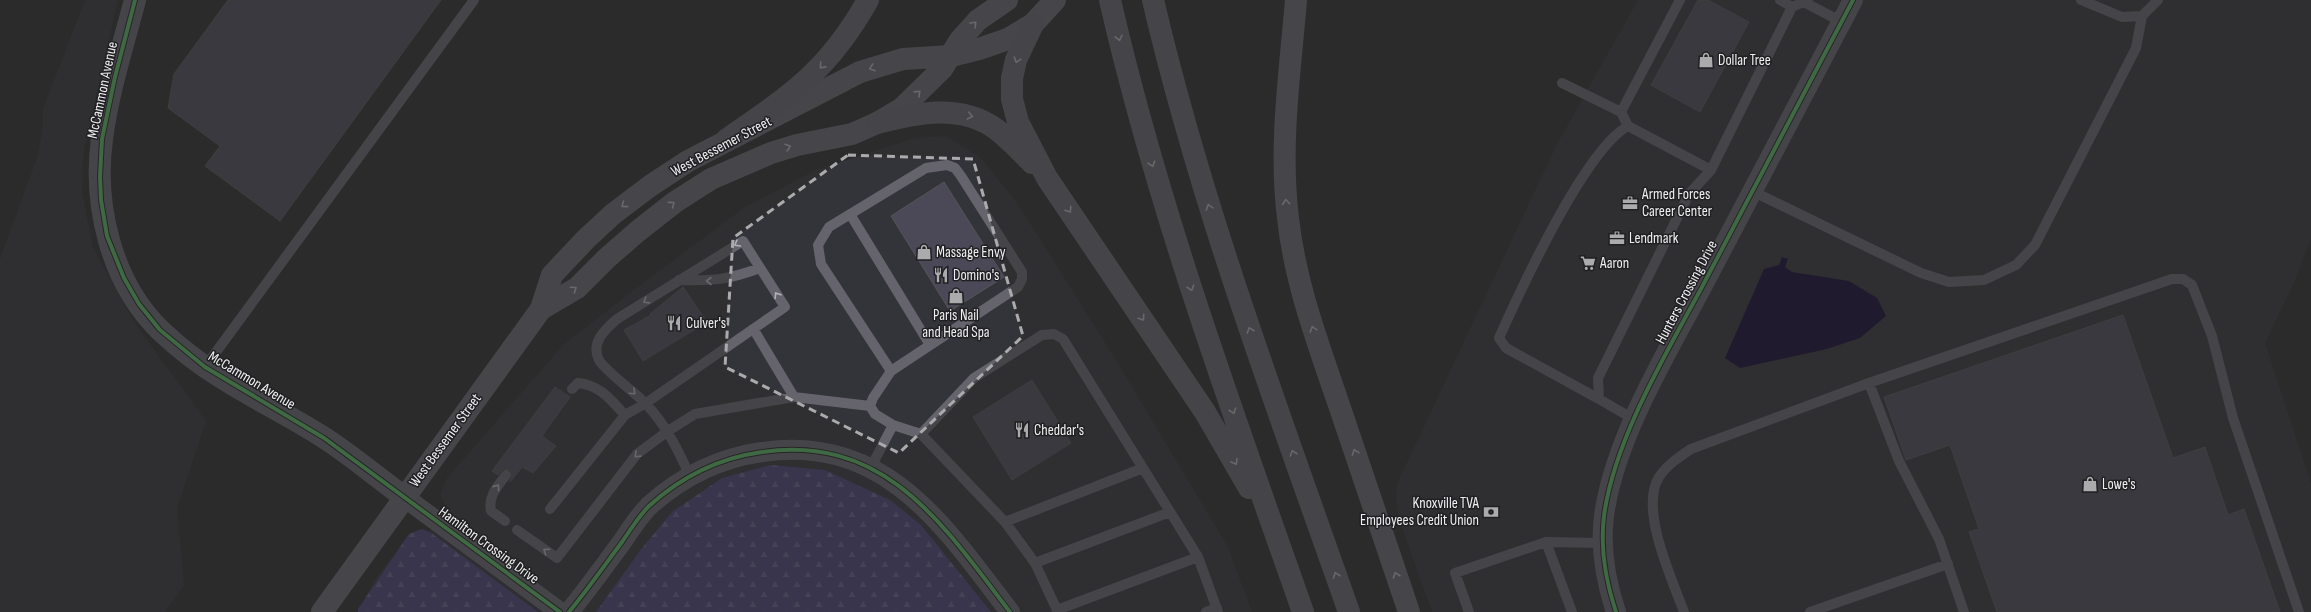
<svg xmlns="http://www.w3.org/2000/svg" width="2311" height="612" viewBox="0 0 2311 612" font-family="'Sofia Sans Condensed',sans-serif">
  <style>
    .built { fill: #33333a }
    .forest { fill: url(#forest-firs) }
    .water { fill: #130533 }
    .building { fill: #4b4957; stroke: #555556 }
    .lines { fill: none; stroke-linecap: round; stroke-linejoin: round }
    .service { stroke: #65646d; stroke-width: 10 }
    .minor { stroke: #65646d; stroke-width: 20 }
    .tertiary { stroke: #65646d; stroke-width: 22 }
    .secondary { stroke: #676770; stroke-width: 22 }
    .trunk { stroke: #64636a; stroke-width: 22 }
    .cycleway-casing { stroke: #202023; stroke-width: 6 }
    .cycleway { stroke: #56b35d; stroke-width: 4 }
    .oneway { stroke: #b2b2b8 }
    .oneway2 { stroke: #b1b1b5 }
    .oneway3 { stroke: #b1b1b6 }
    .marked { fill: none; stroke: #ababad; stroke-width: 3; stroke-dasharray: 8 5; stroke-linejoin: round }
    .labels { text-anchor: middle; stroke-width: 3; stroke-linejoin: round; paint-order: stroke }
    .poi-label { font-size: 15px; fill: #f0f0f2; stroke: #202023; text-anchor: start }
    .street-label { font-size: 15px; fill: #f0f0f2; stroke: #202023 }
  </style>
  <defs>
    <pattern id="forest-firs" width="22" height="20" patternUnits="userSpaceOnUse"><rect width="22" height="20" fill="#484174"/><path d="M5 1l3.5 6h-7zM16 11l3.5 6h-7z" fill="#635d88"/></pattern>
  </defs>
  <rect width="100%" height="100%" fill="#2b2b2c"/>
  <path class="built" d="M85,0h33l-34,150 -2,41 11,57 41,74 72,99 -29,87 7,77 -19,27h-165v-353l38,-104 5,-29v-17z
    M1638,0h673v239l-18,46 -28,58 46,140v129h-879l-33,-93 -3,-21 1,-14 160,-340z
    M946,136l34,21 38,47 98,156 112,187 24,65h-894l15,-30 36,-48 13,-5 8,3 16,-26 -6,-12 7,-16 116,-133 67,-52 115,-86 71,-37 99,-32z"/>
  <path class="forest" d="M770,465l55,5 65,30 31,25 70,87h-395l46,-64 30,-36 50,-34z
    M422,529l8,3 108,80h-180v-3l51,-75z"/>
  <path class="water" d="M1782,257l6,2 -3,8 7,5 57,9 28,17 9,18 -26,22 -33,11 -87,19 -15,-10 39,-89 15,-4z"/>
  <path class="building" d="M228,0h213l-161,221 -75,-55 15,-20 -52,-38 6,-34z
    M1698,0h10l41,22 -49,90 -49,-27z
    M944,182l60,95 -54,34 -59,-95z
    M683,287l24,35 -64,39 -19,-31 27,-15 -1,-1z
    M2123,315l50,143 32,-11 23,68 16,-6 36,103h-283l-28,-80 10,-3 -29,-84 -44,15 -22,-63z
    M1032,380l39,63 -59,37 -39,-63z
    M555,387l15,10 -28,39 14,10 -23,27 -11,-6 -12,15 2,-7 -2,-5 -7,-1 -5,6 -6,-4z"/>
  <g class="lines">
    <path class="service" d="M1780,0l12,7
      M2081,0l41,17 20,-1 16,-16
      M1804,2l38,20
      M1562,83l59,29 7,14 83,44
      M1621,112l59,-112
      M1752,191l169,82 28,9 35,-2 32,-15 19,-20 101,-197 6,-32
      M850,214l80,131
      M679,280c35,1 48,0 81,-12
      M754,330l40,67 76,9
      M205,367l269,-367
      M891,371l-70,-107 -3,-19 11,-18 97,-59 21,-3 8,3 6,8 61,96v7l-4,8 -127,84 -18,27 -3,8 5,8 18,11
      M1869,383l30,78 40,78 25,73
      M572,389l6,-6c22,2 33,17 47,32l21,-12 139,-96 -42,-66 -126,78c-11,10 -27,23 -18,41 5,10 37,33 47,44 20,21 32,46 44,72
      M1599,399l-93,-51 -7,-10c22,-49 86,-188 129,-212
      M1635,420l-36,-21 -1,-21 91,-184 22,-24 81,-163 16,-7
      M871,467l22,-42 28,9
      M550,509l75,-94
      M505,521l-14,-10c-3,-15 6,-24 15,-36
      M1005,522l138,-54
      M517,530l40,28 80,-104 31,-23 27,-17 99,-17
      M1546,542l26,70
      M1198,557l-141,53 -22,-47 -30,-41 -84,-88 53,-56 68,-43 12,-1 9,5 135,218 20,55
      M1035,563l135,-51
      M1206,612l11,-4
      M1469,612l-14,-39 91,-31 57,1
      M1684,612c-12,-33 -45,-103 -25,-135 8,-12 20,-20 32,-28l178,-66 303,-104h11l9,6 20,51 21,82 66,194
      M1810,612l138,-48"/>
    <path class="minor" d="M404,497l156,115
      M569,612c19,-23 35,-46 53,-70 8,-12 17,-26 27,-36 32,-29 70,-48 113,-54 124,-18 182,74 248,160
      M1616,612c-10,-30 -16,-64 -12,-96 10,-76 62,-162 98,-229 50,-96 101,-191 151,-287"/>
    <path class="tertiary" d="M135,0c-12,46 -27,92 -33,139 -9,66 9,144 59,192 18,17 40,34 61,47 33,21 68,38 101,59 28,18 54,40 81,60"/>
    <path class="secondary" d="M1296,0c-6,72 -17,146 -8,218 7,65 30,125 51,187 23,69 47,138 70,207
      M541,309l36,-21 30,-30 31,-27 37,-29 36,-23 60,-26 26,-8 55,-11 25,-11 24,-14 41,-40 18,-29 18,-20 29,-20
      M322,612l219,-303 11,-34 34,-36 27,-25 37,-28 38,-25 172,-89 43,-13 48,-3 28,-7 29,-10 25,-15 22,-24"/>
    <path class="trunk" d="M1110,0c48,209 122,410 193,612
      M1153,0c49,209 125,410 196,612
      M1033,24l-17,36 -4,18v21l6,23 29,56 158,234 44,76
      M877,123c39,-10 83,-20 119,6 13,10 24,22 36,34
      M727,139c64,-44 102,-69 141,-139"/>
    <g class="cycleway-casing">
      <path id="cycleway" d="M135,0l-20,77 -13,62 -2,38 1,23 6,36 17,42 15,26 21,26 45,37 119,71 236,174
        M569,612c19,-23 35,-46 53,-70 8,-12 17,-26 27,-36 32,-29 70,-48 113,-54 124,-18 182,74 248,160
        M1616,612c-10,-30 -16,-64 -12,-96 10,-76 62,-162 98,-229 50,-96 101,-191 151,-287"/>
    </g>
    <use href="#cycleway" class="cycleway"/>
  </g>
  <defs><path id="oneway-chevron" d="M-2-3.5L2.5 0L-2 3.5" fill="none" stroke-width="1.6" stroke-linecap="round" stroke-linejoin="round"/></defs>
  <g class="oneway">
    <use href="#oneway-chevron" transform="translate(974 24) rotate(-47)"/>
    <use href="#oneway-chevron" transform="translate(872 68) rotate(161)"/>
    <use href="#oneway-chevron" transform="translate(918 93) rotate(-44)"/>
    <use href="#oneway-chevron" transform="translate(788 147) rotate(-17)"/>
    <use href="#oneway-chevron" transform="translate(1286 202) rotate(-95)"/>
    <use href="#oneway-chevron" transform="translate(672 204) rotate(-37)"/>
    <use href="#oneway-chevron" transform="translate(624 205) rotate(143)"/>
    <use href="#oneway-chevron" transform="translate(574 289) rotate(-35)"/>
    <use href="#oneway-chevron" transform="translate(1313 329) rotate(-108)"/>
    <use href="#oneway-chevron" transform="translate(1355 452) rotate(-109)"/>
    <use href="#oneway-chevron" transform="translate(1396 575) rotate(-109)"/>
  </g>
  <g class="oneway2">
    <use href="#oneway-chevron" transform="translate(1119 38) rotate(77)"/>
    <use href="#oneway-chevron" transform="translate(1017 60) rotate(108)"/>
    <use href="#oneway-chevron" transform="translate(822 66) rotate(132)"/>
    <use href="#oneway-chevron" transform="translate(970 116) rotate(13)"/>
    <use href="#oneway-chevron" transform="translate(1152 164) rotate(73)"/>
    <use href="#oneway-chevron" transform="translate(1209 207) rotate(-108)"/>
    <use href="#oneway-chevron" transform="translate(1069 210) rotate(56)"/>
    <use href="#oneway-chevron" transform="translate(1191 288) rotate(71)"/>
    <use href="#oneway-chevron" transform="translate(1142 318) rotate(56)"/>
    <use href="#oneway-chevron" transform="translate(1250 330) rotate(-109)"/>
    <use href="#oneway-chevron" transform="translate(1233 411) rotate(71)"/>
    <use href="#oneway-chevron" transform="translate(1293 453) rotate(-109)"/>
    <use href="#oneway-chevron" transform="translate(1235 462) rotate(61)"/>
    <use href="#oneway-chevron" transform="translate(1336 575) rotate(-109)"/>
  </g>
  <g class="oneway3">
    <use href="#oneway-chevron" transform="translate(737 244) rotate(150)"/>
    <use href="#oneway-chevron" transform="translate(709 281) rotate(-180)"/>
    <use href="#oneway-chevron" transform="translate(777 295) rotate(-122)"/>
    <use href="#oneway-chevron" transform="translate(646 301) rotate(148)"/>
    <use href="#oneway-chevron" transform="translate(633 392) rotate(43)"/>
    <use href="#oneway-chevron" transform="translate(637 455) rotate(136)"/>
    <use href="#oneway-chevron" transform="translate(497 487) rotate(-55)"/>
    <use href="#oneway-chevron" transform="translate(546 551) rotate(-145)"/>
  </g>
  <path d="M0 0H2311V612H0ZM848,155l125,4 50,177 -124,117 -174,-86 8,-129z" fill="#2b2b2c" fill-opacity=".55" fill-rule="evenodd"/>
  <path class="marked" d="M848,155l125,4 50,177 -124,117 -174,-86 8,-129z"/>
  <defs>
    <g id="shop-bare" transform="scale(1.2)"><path d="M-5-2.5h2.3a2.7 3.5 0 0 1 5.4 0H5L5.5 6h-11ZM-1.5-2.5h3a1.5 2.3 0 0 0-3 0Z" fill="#ababad" stroke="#202023" stroke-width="2.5" paint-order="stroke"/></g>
    <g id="office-bare" transform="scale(1.2)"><path d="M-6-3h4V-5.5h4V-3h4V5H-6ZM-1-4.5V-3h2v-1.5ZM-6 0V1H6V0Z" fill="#ababad" stroke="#202023" stroke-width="2.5" paint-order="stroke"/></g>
    <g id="supermarket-bare" transform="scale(1.2)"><path d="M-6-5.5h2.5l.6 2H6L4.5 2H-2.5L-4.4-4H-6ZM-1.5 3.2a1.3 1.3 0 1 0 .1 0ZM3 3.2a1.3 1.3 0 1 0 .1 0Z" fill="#ababad" stroke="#202023" stroke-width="2.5" paint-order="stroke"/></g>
    <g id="restaurant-bare" transform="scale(1.2)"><path d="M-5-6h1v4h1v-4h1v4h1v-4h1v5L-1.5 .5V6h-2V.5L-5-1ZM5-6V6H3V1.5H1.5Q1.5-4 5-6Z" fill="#ababad" stroke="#202023" stroke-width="2.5" paint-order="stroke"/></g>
    <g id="bank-bare" transform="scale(1.2)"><path d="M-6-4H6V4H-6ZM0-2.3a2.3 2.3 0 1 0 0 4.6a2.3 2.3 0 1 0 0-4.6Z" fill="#ababad" stroke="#202023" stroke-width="2.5" paint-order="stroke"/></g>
  </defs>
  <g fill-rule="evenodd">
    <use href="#shop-bare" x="1706" y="60"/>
    <use href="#office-bare" x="1630" y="203"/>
    <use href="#office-bare" x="1617" y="238"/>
    <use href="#shop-bare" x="924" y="252"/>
    <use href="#supermarket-bare" x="1588" y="263"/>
    <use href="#restaurant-bare" x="941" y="275"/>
    <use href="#shop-bare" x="956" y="296"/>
    <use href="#restaurant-bare" x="674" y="323"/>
    <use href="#restaurant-bare" x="1022" y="430"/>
    <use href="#shop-bare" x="2090" y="484"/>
    <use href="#bank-bare" x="1491" y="512"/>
  </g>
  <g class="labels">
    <g class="poi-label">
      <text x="1718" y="65">Dollar Tree</text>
      <text x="1642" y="199">Armed Forces<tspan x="1642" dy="17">Career Center</tspan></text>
      <text x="1629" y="243">Lendmark</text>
      <text x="936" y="257">Massage Envy</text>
      <text x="1600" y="268">Aaron</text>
      <text x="953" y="280">Domino's</text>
      <text x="956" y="320" text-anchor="middle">Paris Nail<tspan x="956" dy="17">and Head Spa</tspan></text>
      <text x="686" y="328">Culver's</text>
      <text x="1034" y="435">Cheddar's</text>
      <text x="2102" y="489">Lowe's</text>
      <text x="1479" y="508" text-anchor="end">Knoxville TVA<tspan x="1479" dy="17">Employees Credit Union</tspan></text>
    </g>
    <g class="street-label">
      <text transform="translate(102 90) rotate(-78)" y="5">McCammon Avenue</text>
      <text transform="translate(721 146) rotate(-28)" y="5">West Bessemer Street</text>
      <text transform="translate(1686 292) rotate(-62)" y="5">Hunters Crossing Drive</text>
      <text transform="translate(252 380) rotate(31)" y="5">McCammon Avenue</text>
      <text transform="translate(445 440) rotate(-54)" y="5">West Bessemer Street</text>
      <text transform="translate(489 545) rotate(36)" y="5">Hamilton Crossing Drive</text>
    </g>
  </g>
</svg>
